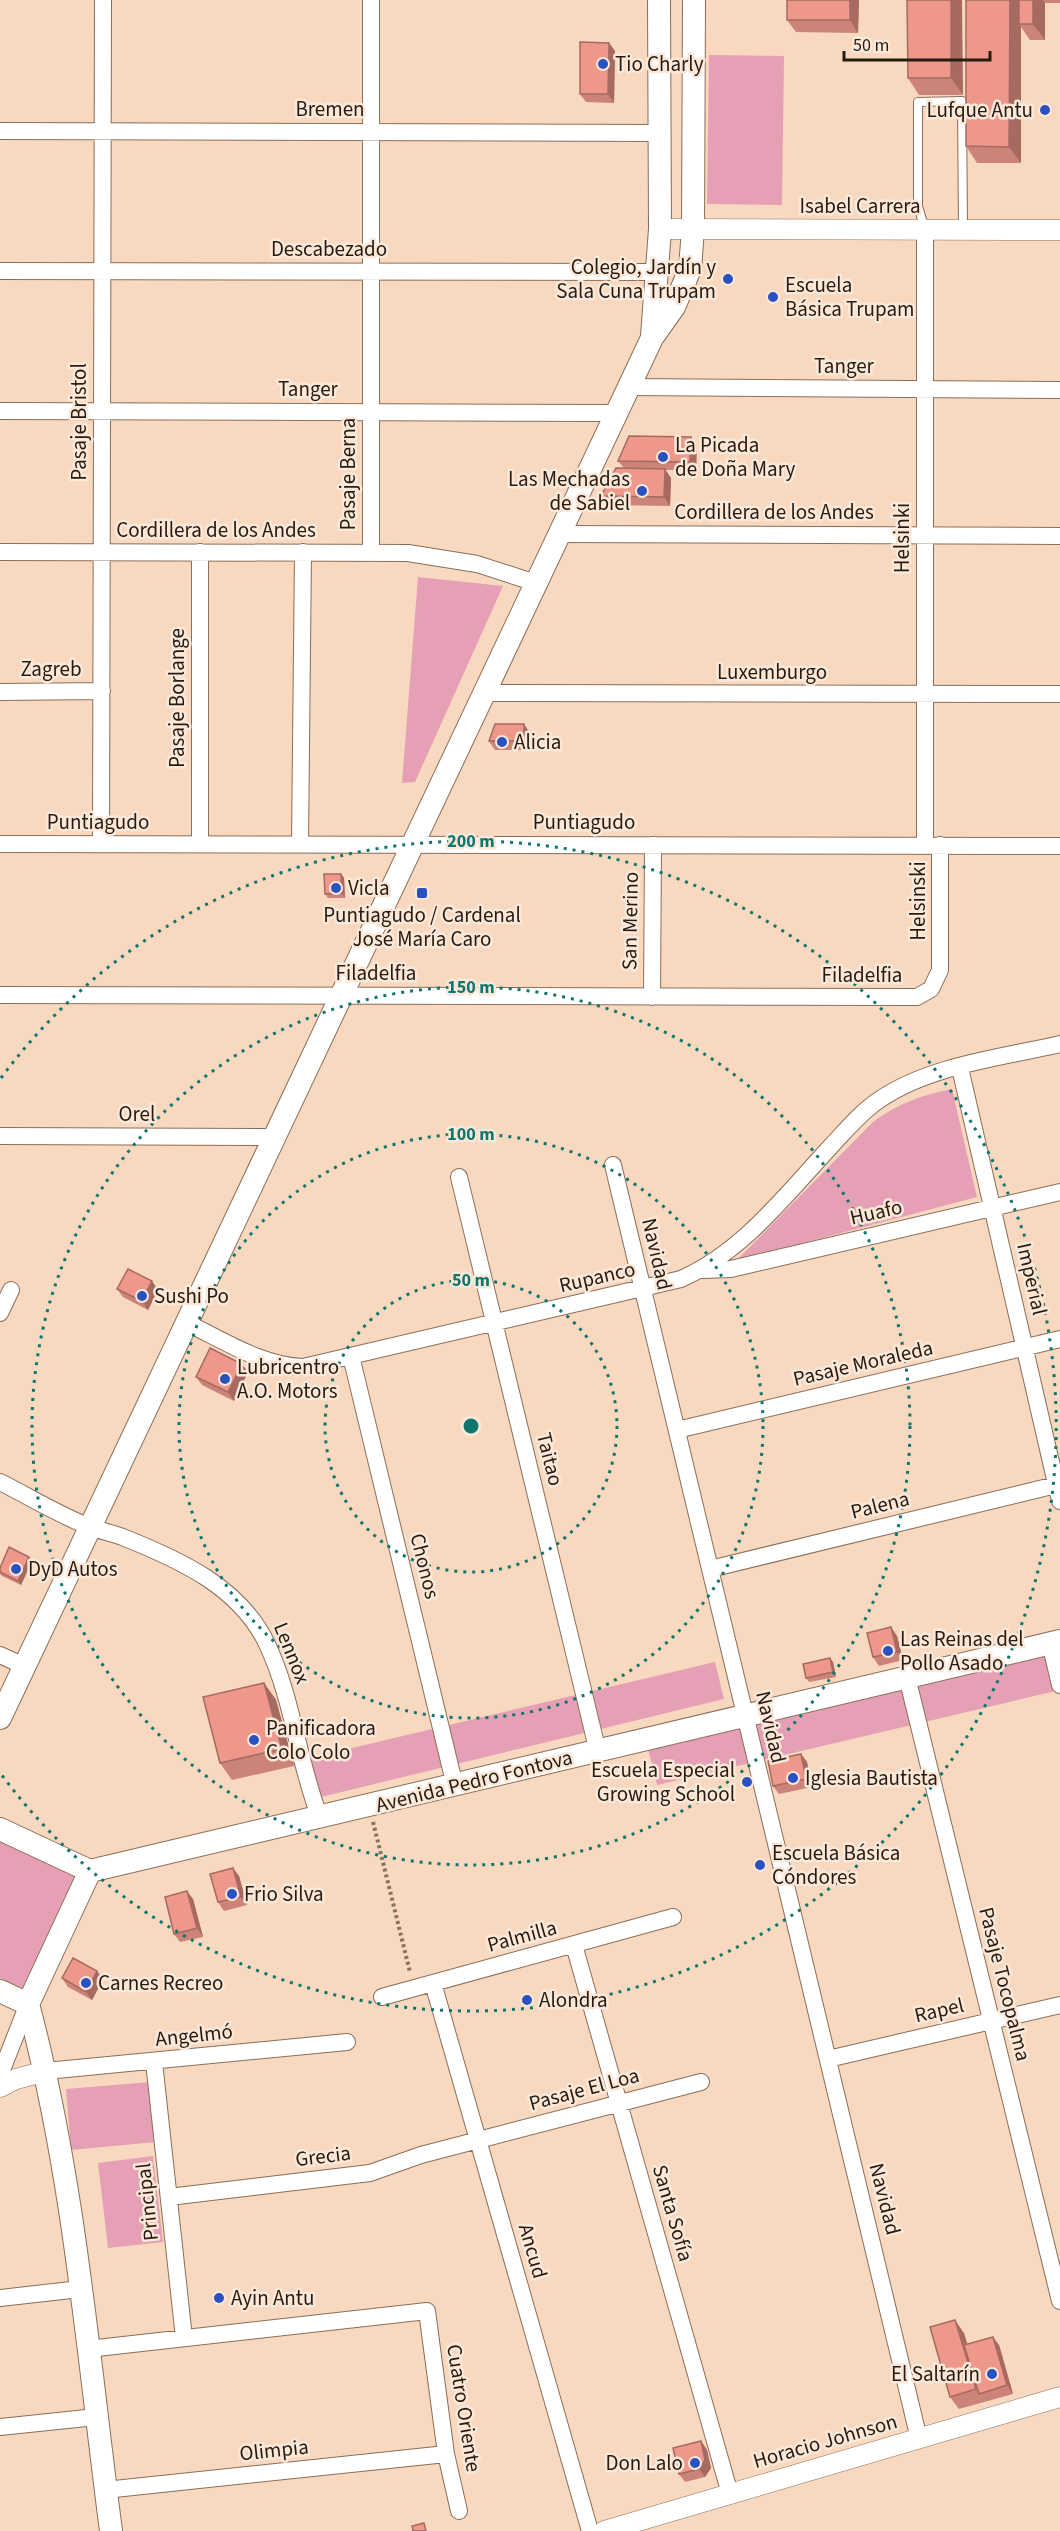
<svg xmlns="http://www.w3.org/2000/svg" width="1060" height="2531" viewBox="0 0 1060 2531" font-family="'Source Sans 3',sans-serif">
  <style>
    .green { fill: #e5a0b6 }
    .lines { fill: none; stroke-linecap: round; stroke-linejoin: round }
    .service-casing { stroke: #8b6e58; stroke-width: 10 }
    .minor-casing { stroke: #8b6e58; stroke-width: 18 }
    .tertiary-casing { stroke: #8b6e58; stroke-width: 21 }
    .secondary-casing { stroke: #8b6e58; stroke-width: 24 }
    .path { stroke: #877261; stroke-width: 4; stroke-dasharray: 3 3; stroke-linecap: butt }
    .service { stroke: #fff; stroke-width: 8 }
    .minor { stroke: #fff; stroke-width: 16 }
    .tertiary { stroke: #fff; stroke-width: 20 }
    .secondary { stroke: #fff; stroke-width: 22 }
    .wall { fill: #cc8378 }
    .shaded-wall { fill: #a66a61 }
    .building { fill: #ed988b; stroke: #a66a61; stroke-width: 1.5 }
    .ring { fill: none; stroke: #0f766e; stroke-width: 3; stroke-dasharray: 3 6 }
    .poi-dot { fill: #2a51c0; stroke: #fce8d9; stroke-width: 2 }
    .labels { text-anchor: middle; stroke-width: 5; stroke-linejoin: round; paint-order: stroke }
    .poi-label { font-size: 21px; fill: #261b11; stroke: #fce8d9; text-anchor: start }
    .street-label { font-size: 21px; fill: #261b11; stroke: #fce8d9 }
    .centre { fill: #0f766e; stroke: #fce8d9; stroke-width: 3 }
    .ring-label { font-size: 18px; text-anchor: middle; font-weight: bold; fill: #0f766e; stroke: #fce8d9; stroke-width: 5; stroke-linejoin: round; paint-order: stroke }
  </style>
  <rect width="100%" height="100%" fill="#f8d8bf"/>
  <path class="green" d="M709,55l75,1 -2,149 -75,-1z
    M418,577l85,9 -88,196 -13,1z
    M952,1089l25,108 -241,64 137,-139c26,-19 49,-27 79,-33z
    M1060,1651v39l-403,95 -9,-36z
    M715,1662l9,37 -403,98 -11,-39z
    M0,1841l76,35 -51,113 -25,-11z
    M151,2082l5,60 -85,8 -5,-61z
    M153,2156l10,86 -55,6 -10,-85z"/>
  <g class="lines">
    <g class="service-casing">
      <path id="service" d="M925,230l-7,-24v-104l44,-1 1,128"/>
    </g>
    <g class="minor-casing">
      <path id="minor" d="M0,131l660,2
        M925,230v616
        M0,271l659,1
        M628,387l432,3
        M0,411l616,2
        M559,534l501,2
        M0,552l408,1 69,11 59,19
        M200,552v292
        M371,552v-552
        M0,692l102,-1
        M484,693l576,1
        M0,844l1060,2
        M101,844l2,-844
        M300,844l3,-292
        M0,995l917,2 14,-8 9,-19v-125
        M652,997l1,-152
        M960,1068l100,433
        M0,1136l274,1
        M613,1165l306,1274
        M459,1177l139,575
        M702,1270l29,-1 329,-77
        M0,1313l11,-23
        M187,1323c36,17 75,43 116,44l378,-88c63,-28 106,-86 152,-135 14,-15 28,-32 46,-44 51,-35 121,-42 181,-56
        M351,1356l104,430
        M677,1430l383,-91
        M0,1482c30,15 59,33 90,45 11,4 23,6 35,11 55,22 115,49 142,106 26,55 31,118 53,174
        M710,1569l350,-85
        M1050,1643l10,42
        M0,1655l24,11
        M907,1677l153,624
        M574,1945l156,549
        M433,1983l157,548
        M382,1997l291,-80
        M828,2059l232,-54
        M154,2062l30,276
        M46,2071l301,-29
        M0,2075l28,-71
        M169,2197l201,-24 51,-18 280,-73
        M0,2298l80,-9
        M88,2349l339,-38 19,143 13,57
        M0,2427l96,-10
        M105,2490l341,-36"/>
    </g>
    <g class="tertiary-casing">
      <path id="tertiary" d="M660,229l400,1
        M0,2087l16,-8 30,-8
        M604,2531l456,-134"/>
    </g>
    <g class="secondary-casing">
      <path id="secondary" d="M652,336l8,-107 -1,-229
        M0,1718l652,-1380 22,-31 16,-38 3,-40 1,-229
        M0,1829l90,42 970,-230
        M90,1871l-62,133c46,172 60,351 83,527
        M0,1991l28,13"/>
    </g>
    <path class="path" d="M373,1822l37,150"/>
    <use href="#service" class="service"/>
    <use href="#minor" class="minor"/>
    <use href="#tertiary" class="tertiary"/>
    <use href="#secondary" class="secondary"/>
  </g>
  <path class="wall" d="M787,0h72l-1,33 -62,-1 -9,-12z
    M907,0l56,95h-44l-11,-17z
    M966,0h94v3h-15v37h-15l-9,-13v136h-44l-11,-17z
    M609,43l6,8 -1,52 -28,-1 -6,-8z
    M691,437l6,8 -1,25h-31l6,8 -1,28 -63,-1 -6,-9 23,-28 -6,-7z
    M530,733v17h-35l-6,-9z
    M341,874l3,4 1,20h-17l-3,-4z
    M117,1289l41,1 -10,20 -25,-13z
    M248,1372l-14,29 -32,-16 -6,-8z
    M32,1561l-11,24 -19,-9 -2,-2v-6z
    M897,1636l6,24 -24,6 -6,-9z
    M833,1662l3,15 -27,5 -3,-4z
    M264,1683l12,17 18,66 -62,14 -12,-17z
    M801,1754l6,8 5,25 -33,7 -6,-8z
    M239,1876l8,29 -23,6 -6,-9z
    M193,1899l10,38 -23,5 -6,-8z
    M62,1978l41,1 -11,21 -24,-13z
    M964,2333l3,11 32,1 14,49 -54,15 -9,-12z
    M701,2441l6,9 4,18 -6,9 -20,5 -6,-8z"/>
  <path class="shaded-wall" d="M850,0h9l-1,33 -8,-13z
    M951,0h11l1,95 -12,-17z
    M1010,0h11l-2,24 2,3v136l-12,-16z
    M1033,0h10l2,3v37l-12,-16z
    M609,43l6,8 -1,52 -6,-9z
    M691,437l6,8 -1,25 -6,-8z
    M665,469l6,9 -1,28 -6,-9z
    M524,724l6,9v17l-6,-9z
    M341,874l3,4 1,20 -3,-5z
    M152,1281l6,9 -10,20 -6,-9z
    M242,1364l6,8 -14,29 -6,-9z
    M29,1557l3,4 -11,24 -3,-4z
    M891,1627l6,9 6,24 -6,-8z
    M830,1658l3,4 3,15 -3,-5z
    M264,1683l12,17 18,66 -12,-17z
    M801,1754l6,8 5,25 -6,-8z
    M233,1868l6,8 8,29 -6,-8z
    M187,1891l6,8 10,38 -6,-9z
    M97,1971l6,8 -11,21 -6,-8z
    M955,2320l9,13 18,60 -3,1 -3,-5z
    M993,2337l6,8 14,49 -6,-9z
    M701,2441l6,9 4,18 -6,9 -6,-8z"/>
  <path class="building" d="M787,0h63v20h-63z
    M907,0h44v78h-43z
    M966,0h44l-1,147 -43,-1z
    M1019,0h14v24h-14z
    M580,42l29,1 -1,51h-28z
    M629,436l62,1 -1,25 -72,-1z
    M616,468l49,1 -1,28 -63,-1z
    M495,724h29v17h-35z
    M324,874h17l1,19 -17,1z
    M128,1269l24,12 -10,20 -25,-12z
    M210,1348l32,16 -14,28 -32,-15z
    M9,1547l20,10 -11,24 -18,-9v-4z
    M891,1627l6,25 -24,5 -6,-24z
    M830,1658l3,14 -27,6 -3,-14z
    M264,1683l18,66 -62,14 -17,-66z
    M801,1754l5,25 -33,7 -5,-25z
    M233,1868l8,29 -23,5 -8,-28z
    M187,1891l10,37 -23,6 -9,-37z
    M73,1958l24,13 -11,21 -24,-14z
    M955,2320l21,69 -26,8 -20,-70z
    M993,2337l14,48 -28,9 -15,-49z
    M701,2441l4,19 -6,9 -20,5 -6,-26z
    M424,2523l2,8h-13l-1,-5z"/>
  <g class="ring">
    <circle cx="471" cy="1426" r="146"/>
    <circle cx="471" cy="1426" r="292"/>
    <circle cx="471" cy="1426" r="439"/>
    <path d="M1 1078A585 585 0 1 1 1 1774"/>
  </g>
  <g class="poi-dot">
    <circle cx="603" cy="64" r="6"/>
    <circle cx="1045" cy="110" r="6"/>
    <circle cx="728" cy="279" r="6"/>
    <circle cx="773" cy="297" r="6"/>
    <circle cx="663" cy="457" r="6"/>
    <circle cx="642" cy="491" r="6"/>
    <circle cx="502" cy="742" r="6"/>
    <circle cx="336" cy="888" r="6"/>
    <rect x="416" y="887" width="12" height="12" rx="3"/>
    <circle cx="142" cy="1296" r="6"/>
    <circle cx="225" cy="1379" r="6"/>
    <circle cx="16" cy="1569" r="6"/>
    <circle cx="888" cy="1651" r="6"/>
    <circle cx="254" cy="1740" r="6"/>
    <circle cx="793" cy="1778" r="6"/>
    <circle cx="747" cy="1782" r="6"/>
    <circle cx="760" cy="1865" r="6"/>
    <circle cx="232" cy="1894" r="6"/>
    <circle cx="86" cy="1983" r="6"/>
    <circle cx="527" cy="2000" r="6"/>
    <circle cx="219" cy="2298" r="6"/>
    <circle cx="992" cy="2374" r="6"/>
    <circle cx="695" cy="2463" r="6"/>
  </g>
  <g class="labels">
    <g class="poi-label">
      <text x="615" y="71">Tio Charly</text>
      <text x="1033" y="117" text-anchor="end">Lufque Antu</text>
      <text x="716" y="274" text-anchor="end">Colegio, Jardín y<tspan x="716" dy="24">Sala Cuna Trupam</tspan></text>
      <text x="785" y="292">Escuela<tspan x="785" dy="24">Básica Trupam</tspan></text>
      <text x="675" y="452">La Picada<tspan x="675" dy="24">de Doña Mary</tspan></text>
      <text x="630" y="486" text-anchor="end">Las Mechadas<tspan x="630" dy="24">de Sabiel</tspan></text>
      <text x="514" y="749">Alicia</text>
      <text x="348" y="895">Vicla</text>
      <text x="422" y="922" text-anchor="middle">Puntiagudo / Cardenal<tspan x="422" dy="24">José María Caro</tspan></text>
      <text x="154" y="1303">Sushi Po</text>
      <text x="237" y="1374">Lubricentro<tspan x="237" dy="24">A.O. Motors</tspan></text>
      <text x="28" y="1576">DyD Autos</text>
      <text x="900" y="1646">Las Reinas del<tspan x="900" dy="24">Pollo Asado</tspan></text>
      <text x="266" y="1735">Panificadora<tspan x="266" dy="24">Colo Colo</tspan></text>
      <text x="735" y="1777" text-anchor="end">Escuela Especial<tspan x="735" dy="24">Growing School</tspan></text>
      <text x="805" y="1785">Iglesia Bautista</text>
      <text x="772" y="1860">Escuela Básica<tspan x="772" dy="24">Cóndores</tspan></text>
      <text x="244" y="1901">Frio Silva</text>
      <text x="98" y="1990">Carnes Recreo</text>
      <text x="539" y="2007">Alondra</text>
      <text x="231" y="2305">Ayin Antu</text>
      <text x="980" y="2381" text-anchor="end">El Saltarín</text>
      <text x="683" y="2470" text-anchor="end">Don Lalo</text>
    </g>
    <g class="street-label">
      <text x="330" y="116">Bremen</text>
      <text x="860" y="213">Isabel Carrera</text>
      <text x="329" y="256">Descabezado</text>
      <text x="844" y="373">Tanger</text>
      <text x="308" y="396">Tanger</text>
      <text transform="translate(79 422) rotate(-90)" y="7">Pasaje Bristol</text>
      <text transform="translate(348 474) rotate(-90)" y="7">Pasaje Berna</text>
      <text x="774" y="519">Cordillera de los Andes</text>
      <text x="216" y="537">Cordillera de los Andes</text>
      <text transform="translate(902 538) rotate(-90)" y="7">Helsinki</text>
      <text x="51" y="676">Zagreb</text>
      <text x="772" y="679">Luxemburgo</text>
      <text transform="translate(177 698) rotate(-90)" y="7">Pasaje Borlange</text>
      <text x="98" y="829">Puntiagudo</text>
      <text x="584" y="829">Puntiagudo</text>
      <text transform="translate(918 901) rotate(-90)" y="7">Helsinski</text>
      <text transform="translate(630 921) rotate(-89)" y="7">San Merino</text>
      <text x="376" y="980">Filadelfia</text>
      <text x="862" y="982">Filadelfia</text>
      <text x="137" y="1121">Orel</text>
      <text transform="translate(876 1212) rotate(-13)" y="7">Huafo</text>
      <text transform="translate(657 1254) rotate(77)" y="7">Navidad</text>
      <text transform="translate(597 1277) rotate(-13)" y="7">Rupanco</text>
      <text transform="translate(1032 1279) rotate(77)" y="7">Imperial</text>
      <text transform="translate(863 1363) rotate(-13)" y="7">Pasaje Moraleda</text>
      <text transform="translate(550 1459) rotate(76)" y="7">Taitao</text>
      <text transform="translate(880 1505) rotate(-14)" y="7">Palena</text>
      <text transform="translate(425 1566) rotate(76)" y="7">Chonos</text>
      <text transform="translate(292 1653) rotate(68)" y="7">Lennox</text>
      <text transform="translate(771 1727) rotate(77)" y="7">Navidad</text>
      <text transform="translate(474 1781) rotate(-14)" y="7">Avenida Pedro Fontova</text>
      <text transform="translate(522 1936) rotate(-15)" y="7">Palmilla</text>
      <text transform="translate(1005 1984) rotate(76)" y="7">Pasaje Tocopalma</text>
      <text transform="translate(939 2010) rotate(-13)" y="7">Rapel</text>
      <text transform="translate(194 2035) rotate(-6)" y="7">Angelmó</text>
      <text transform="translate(584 2089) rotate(-15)" y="7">Pasaje El Loa</text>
      <text transform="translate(323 2156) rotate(-7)" y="7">Grecia</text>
      <text transform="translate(885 2199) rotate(76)" y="7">Navidad</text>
      <text transform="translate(147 2202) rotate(-96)" y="7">Principal</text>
      <text transform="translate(673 2213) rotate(74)" y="7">Santa Sofía</text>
      <text transform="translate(533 2251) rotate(74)" y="7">Ancud</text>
      <text transform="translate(464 2408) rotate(81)" y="7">Cuatro Oriente</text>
      <text transform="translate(825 2441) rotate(-16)" y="7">Horacio Johnson</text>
      <text transform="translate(274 2450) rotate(-6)" y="7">Olimpia</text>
    </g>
  </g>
  <circle cx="471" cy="1426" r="9" class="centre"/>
  <g class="ring-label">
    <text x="471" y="847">200 m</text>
    <text x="471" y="993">150 m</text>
    <text x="471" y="1140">100 m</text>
    <text x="471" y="1286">50 m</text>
  </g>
  <path d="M844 51v9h146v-9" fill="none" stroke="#261b11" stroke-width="3"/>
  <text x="853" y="51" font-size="18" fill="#261b11" stroke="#fce8d9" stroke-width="4.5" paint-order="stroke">50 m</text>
</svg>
